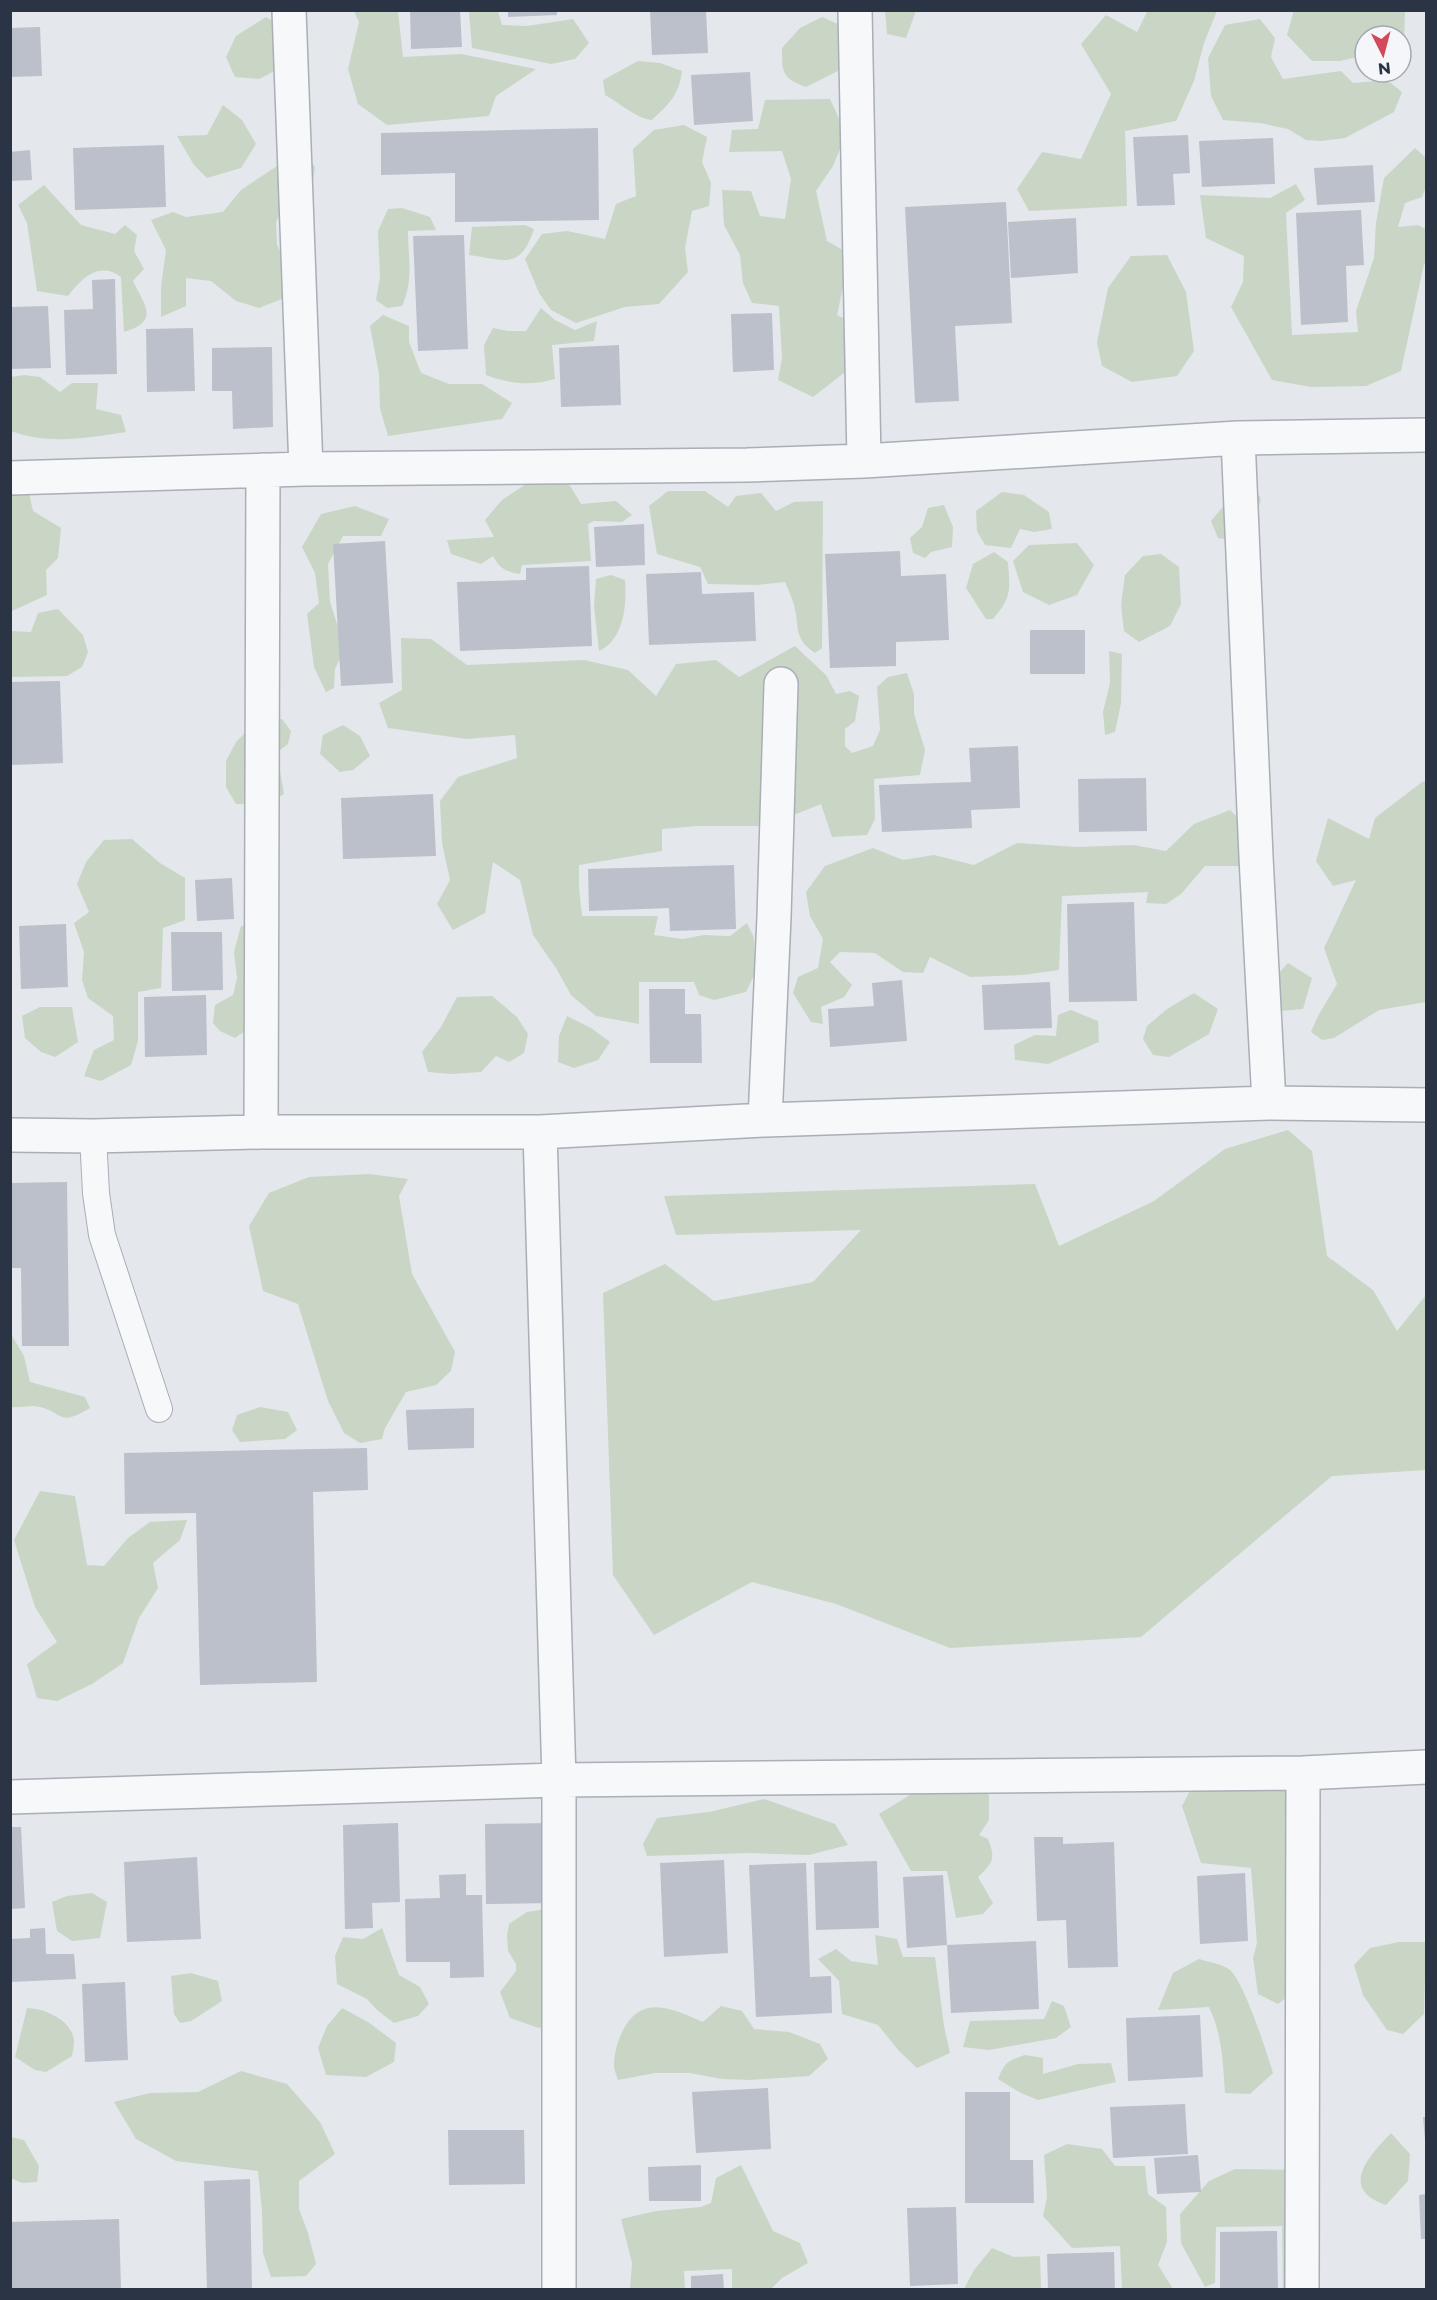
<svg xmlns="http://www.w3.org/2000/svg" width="1437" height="2300" viewBox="0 0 1437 2300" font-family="Montserrat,sans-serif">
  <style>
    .green { fill: #c9d6c5 }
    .building { fill: #bbc0ca }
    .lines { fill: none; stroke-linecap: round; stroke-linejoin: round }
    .service-casing { stroke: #a9aeb7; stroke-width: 28 }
    .minor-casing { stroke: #a9aeb7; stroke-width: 36 }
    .service { stroke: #f7f8fa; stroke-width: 26 }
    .minor { stroke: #f7f8fa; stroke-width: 33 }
  </style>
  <rect width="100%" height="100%" fill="#e4e7ec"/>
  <path class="green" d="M1148,10l69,1 -13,32 -10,38 -18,40 -51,10 2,75 -98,5 -12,-22 25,-37 39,7 30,-65 -30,-50 25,-29 31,17z
    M1294,10l111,1 -1,33 -3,1v-9h-36v19l-25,6h-28l-25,-26z
    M354,11h44l5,46 58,-3 75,15 -40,27 -7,20 -102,9 -29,-21 -10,-35 11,-47z
    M469,11h29l4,14 25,1 46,-7 16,24 -14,16 -24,5 -79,-16z
    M885,11h31l-10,27 -19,-4z
    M266,17l30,18 -4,27 -33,17 -24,-2 -9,-20 10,-21z
    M822,17l23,10 1,40 -40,20c-24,-9 -24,-14 -24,-39l18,-20z
    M1260,19l15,19 -4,19 12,22 58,-8 12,12 34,-3 15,12 -8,20 -49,26 -24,3 -15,-1 -18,-11 -28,-6 -37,-3 -12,-24 -3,-38 17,-33z
    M638,61l22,2 22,8c-3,24 -13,33 -30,49 -17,-2 -32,-17 -47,-25l-2,-15z
    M830,99l16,35 -13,32 -17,25 11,50 23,13 2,22 -9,11 -6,28 24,11 -8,40 -40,31 -35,-17 4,-22 -3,-52 -27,-3 -9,-20 -3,-28 -16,-30 -2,-35 29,1 9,25 25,3 6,-40 -9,-28 -53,1 3,-22 26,-1 7,-29z
    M223,105l19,15 14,24 -15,24 -34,10 -13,-13 -17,-29 30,-1z
    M684,125l23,12 -5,25 9,21 -2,23 -17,5 -7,37 3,24 -29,32 -34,3 -49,16 -25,-13 -12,-17 -14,-34 17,-25 25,-3 38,8 11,-35 20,-8 -3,-47 21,-19z
    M294,140l21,27 -2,14 -19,4 -18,37 1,23 14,29 1,21 -33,13 -23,-7 -25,-20 -25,-3v28l-25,11v-31l5,-36 -15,-30 22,-8 13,5 37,-5 18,-22 36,-24z
    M1415,148l11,10v29l-4,10 -17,6 -7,24 20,-2 8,4v33l-2,2 -23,107 -35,15 -55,1 -39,-7 -41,-73 12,-25 1,-26 -38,-18 -6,-43 70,3 26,-14 9,16 -19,13 6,122 66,-3 -2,-21 18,-53 2,-35 8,-45z
    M44,185l37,40 34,9 10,-9 12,10 -3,16 10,18 -11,12c12,25 27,40 -9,51l-3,-55c-22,-16 -39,1 -53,19l-31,-5 -10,-68 -9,-18z
    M402,208l28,9 6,13 -28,1c0,28 6,48 -6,75l-15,2 -11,-8 4,-23 -2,-46 10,-22z
    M525,225l9,4c-14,43 -31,30 -65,26l3,-28z
    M1167,255l19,37 8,59 -17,25 -45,6 -30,-16 -5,-24 11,-54 23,-32z
    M541,308l14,12 20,10 22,-9 -3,20 -42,4 3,34c-24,7 -46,5 -69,-4l-2,-30 9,-17 15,3h18z
    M383,315l26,11v16l12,31 28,11h33l30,19 -10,16 -114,17 -8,-28 -1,-34 -9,-48z
    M24,375l16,2 20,15 12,-9h26l-2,26 25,6 5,17c-38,6 -79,13 -115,-1v-54z
    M543,473l26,11 12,20 35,-3 16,14 -10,7 -28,-1 -6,3 3,37 -69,4 -2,9c-14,-2 -21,-6 -27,-18l-12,8 -30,-10 -4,-14 47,-3 -9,-17 17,-20z
    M1253,484l8,15 -7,25 -15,17 -21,-3 -7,-17 15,-18z
    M10,489h18l5,22 28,17 -3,30 -12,12 1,25 -35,16h-2z
    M668,491h37l23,16 8,-11 25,-3 15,18 18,-9 29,-1 -1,147 -7,5c-22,-15 -15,-25 -21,-48 -2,-7 -6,-16 -9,-23l-29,3 -48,-1 -8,-17 -43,-13 -8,-48z
    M1002,492l22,3 25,17 3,17 -18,3 -14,-3 -9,19 -26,-3 -8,-14 -1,-20z
    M944,505l9,22 -1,20 -21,5 -6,6 -12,-5 -3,-15 12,-11 6,-19z
    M355,506l34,13 -8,17h-38l-15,28 2,38 15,47 -10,20 -1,19 -8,4 -12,-25 -7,-53 12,-11 -4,-30 -13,-26 19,-33z
    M1077,543l17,22 -17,30 -28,10 -26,-13 -10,-31 16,-16z
    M994,552l14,10c2,28 4,35 -15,57h-7l-20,-31 7,-24z
    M1161,554l18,13 2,37 -11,22 -31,16 -15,-11 -3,-26 4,-30 18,-19z
    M611,575l14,5c2,25 -1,59 -26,71l-5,-44 2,-28z
    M58,609l25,26 5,17 -6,15 -15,9 -56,1v-46l20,1 7,-19z
    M401,638l30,1 36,26 117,-5 44,10 28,26 20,-32 40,-4 23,17 56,-31 31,29 10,19 14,-3 9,5 -4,25 -10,8v17l7,7 21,-7 7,-16 -3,-43 11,-10 19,-4 7,21v20l11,36 -5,25 -46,4 1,40 -8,16 -35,2 -11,-33 -55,22h-68l-36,3v22l-83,14v22l3,29h76l-4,19 29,4 21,-4 26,1 17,-13 7,15 1,35 -9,19 -32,8 -15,-5 -5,-13h-55v42l-43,-8 -25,-21 -15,-27 -23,-33 -13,-55 -27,-18 -8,51 -32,17 -16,-26 13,-24 -8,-37 -2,-42 18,-24 59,-19 -2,-23 -49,4 -78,-11 -9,-25 23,-13z
    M1109,651l13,3 -1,49 -6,29 -10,3 -2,-23 7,-29z
    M282,719l9,12 -3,13 -8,6 -1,15 5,29 -16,9 -32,1 -10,-17v-26l10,-19 19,-19z
    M343,725l17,11 10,20 -17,14 -13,2 -20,-18 3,-19z
    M1426,781v221l-47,8 -45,28 -12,2 -11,-8 7,-16 19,-32 -13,-36 32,-68 -23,6 -17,-25 12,-43 41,21 6,-21 47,-36z
    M1230,810l24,23 -13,33h-36l-24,28 -15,10 -20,-1 2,-11 -86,4 -3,74 -36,5 -53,2 -40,-20 -7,16 -20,-1 -28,-19 -35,-1 -10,10 22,23 -8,12 -23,10 2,17 -12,-2 -18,-29 5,-16 20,-9 5,-29 -13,-23 -4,-24 19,-26 48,-18 30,12 31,-5 40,10 43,-22 60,4 56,-2 33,6 28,-27z
    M132,839l28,24 25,15v42l-22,8 -2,60 -23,4v49l-7,24 -30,16 -17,-5 10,-26 20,-10 -1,-24 -25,-18 -6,-18 2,-28 -10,-29 15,-11 -12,-28 9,-22 18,-22z
    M249,925l16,92 -30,21 -15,-7 -7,-8 2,-18 18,-10 4,-17 -3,-26 7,-26z
    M1288,963l24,15 -9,31 -34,3 7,-36z
    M1194,993l24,16 -9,25 -40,23 -16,-2 -10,-16 4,-13 20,-17z
    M492,996l25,21 11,17 -4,19 -15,9 -13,-6 -15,16 -30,2 -23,-2 -6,-20 19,-25 16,-30z
    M40,1007h32l6,35 -23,15 -14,-5 -16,-14 -3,-22z
    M1071,1010l27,11 1,21 -51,22 -33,-4 -1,-15 21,-10 21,1 2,-21z
    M567,1016l24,12 19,14 -12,18 -24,8 -16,-6 1,-26z
    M1288,1130l24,21 15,105 46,34 24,41 29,-36v175l-94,6 -191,161 -191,11 -114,-44 -84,-22 -98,53 -41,-60 -10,-282 62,-29 49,37 99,-19 48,-52 -185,5 -12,-39 371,-12 24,62 95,-45 71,-52z
    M369,1174l39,5 -9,17 13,78 43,78 -4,19 -15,14 -30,7 -21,36 -3,11 -22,4 -16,-10 -16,-32 -30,-97 -35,-13 -14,-65 20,-33 40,-16z
    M11,1334l13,22 6,26 55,15 5,11c-35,21 -25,2 -56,-2 -8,0 -16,2 -23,1z
    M260,1407l28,5 9,18 -12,9 -45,3 -8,-12 5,-15z
    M40,1491l35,5 12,69 17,1 24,-28 22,-16 37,-2 -7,20 -27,23 5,25 -19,30 -16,45 -31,21 -35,17 -20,-3 -10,-34 30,-22 -22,-35 -21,-67z
    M1195,1781l101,1 25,72 -5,120 -38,30 -20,-10 -5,-36 4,-15 -6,-75 -50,-5 -19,-57z
    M978,1788l11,7v25l-10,15 9,4c8,21 5,23 -10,38l15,26 -10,11 -27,4 -9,-47h-36l-32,-57 39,-24z
    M764,1799l71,25 13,21 -39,10 -58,-2 -104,3 -4,-12 14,-26 52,-6z
    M92,1893l15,9 -7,36 -28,3 -15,-10 -5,-29 15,-6z
    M552,1908l4,113 -17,7 -29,-10 -10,-26 16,-21v-7l-8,-13 -1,-15 2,-12 18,-12z
    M382,1928l17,47 21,12 9,17 -11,12 -24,7 -17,-13 -10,-11 -30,-15 -2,-28 8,-19 20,2z
    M875,1935l22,4 6,18h32l9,69 6,27 -33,15 -18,-17 -21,-26 -36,-11 -3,-33 -21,-22 18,-10 15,12 27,4z
    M1399,1942h27l-2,72 -21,20 -16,-4 -24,-35 -9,-30 16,-17z
    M1199,1959c9,3 24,5 31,11 14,12 37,83 43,103l-23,21 -25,-1c-2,-30 -3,-59 -16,-86l-51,3 15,-37z
    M191,1973l27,8 4,20 -31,20 -11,2 -6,-9 -3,-38z
    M1052,2001l12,5 7,21 -15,11 -67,12 -26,-3 7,-26 74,-2z
    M721,2006l21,5 12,18 35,3 31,12 8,15 -19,17 -59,4 -28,-1 -32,-6h-35l-37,7c-1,-4 -4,-10 -4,-14 0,-20 11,-53 34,-58 17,-4 39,7 55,14z
    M27,2008c19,1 45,12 47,33 0,5 -1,10 -2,15l-26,16 -11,-2 -20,-13z
    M342,2008l26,14 28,21 -2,19 -28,15 -40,-2 -8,-27 9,-22z
    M1025,2055l18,3v16l35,-10 33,-1 5,19 -78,18 -17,-7 -23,-14c7,-17 9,-18 27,-24z
    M241,2071l46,13 33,38 15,32 -36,27v28l9,24 8,31 -10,12 -35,1 -8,-24 -1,-42 -4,-40 -82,-10 -40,-22 -22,-37 36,-9 48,-1z
    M1391,2133l19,21 -2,27 -22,24c-48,-16 -17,-49 5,-72z
    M11,2137l13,3 15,26 -2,16 -15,1 -11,-5z
    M1067,2144l35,5 13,17h30l3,28 18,13 1,35 -9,23 15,24h-51l-2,-43 -48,2 -29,-32 4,-19 -3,-42z
    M741,2165l32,66 27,12 8,20 -26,15 -11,11h-39v-20l-48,2 1,18h-55l2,-26 -11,-44 35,-8 45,-4 10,-4 5,-25z
    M1235,2169l66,1 19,21 -5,98h-32l-1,-63 -66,1 -1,56 -10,4 -24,-44 -1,-29 29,-33z
    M992,2248l22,9 26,-1 1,33h-77l10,-19z"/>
  <path class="building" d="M410,10h50l2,37 -51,2z
    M508,10h49v5l-49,2z
    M650,10h56l2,43 -56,2z
    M40,27l2,49 -32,1v-49z
    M750,72l3,49 -59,4 -3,-50z
    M598,128l1,92 -144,2v-49l-74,2v-42z
    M1188,135l2,38 -17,1 2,31 -38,1 -4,-69z
    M1273,138l2,46 -73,3 -3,-46z
    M164,145l2,62 -91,3 -2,-62z
    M30,150l2,30 -22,1v-29z
    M1373,165l2,37 -58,3 -3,-37z
    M1006,202l6,121 -57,3 4,75 -44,2 -10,-196z
    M1361,210l3,55 -18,1 2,56 -47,3 -5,-112z
    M1076,218l2,55 -67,5 -3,-56z
    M464,235l4,114 -50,2 -5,-115z
    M115,279l2,95 -51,1 -2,-65 29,-1 -1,-29z
    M48,306l3,62 -41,1v-62z
    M772,313l2,57 -41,2 -2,-58z
    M193,328l2,63 -48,1 -1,-63z
    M619,345l2,60 -60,2 -2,-59z
    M272,347l1,80 -40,2 -1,-38h-20v-43z
    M644,524l1,41 -49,2 -2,-40z
    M385,541l8,142 -52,3 -8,-142z
    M900,551l1,25 45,-2 3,66 -53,2v24l-66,2 -5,-114z
    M589,566l3,80 -132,5 -3,-69 69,-2v-12z
    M701,572l1,22 52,-2 2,49 -107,4 -3,-71z
    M1030,630h55v44h-55z
    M60,681l3,82 -51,2 -2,-83z
    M1018,746l2,62 -49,2 1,18 -90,4 -3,-47 92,-3 -2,-34z
    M1146,778l1,53 -68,1 -1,-53z
    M433,794l3,62 -93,3 -2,-61z
    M734,865l2,64 -66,2 -1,-23 -80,3 -1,-42z
    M232,878l2,41 -37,2 -2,-41z
    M1134,902l3,99 -68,1 -2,-98z
    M66,924l2,63 -47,2 -2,-63z
    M171,932h51l1,58 -51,1z
    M902,980l5,61 -77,6 -2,-38 46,-3 -2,-23z
    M1050,982l2,46 -68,2 -2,-45z
    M649,989h36v25h16l1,49h-52z
    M206,995l1,60 -62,2 -1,-60z
    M67,1182l2,164h-47l-1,-78h-11v-85z
    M474,1408v40l-66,2 -2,-40z
    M367,1448l1,42 -55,2 4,190 -117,3 -4,-172 -71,1 -1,-61z
    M398,1823l2,79 -28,1 1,25 -28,1 -2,-104z
    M549,1823l2,80 -65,1 -1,-80z
    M10,1827h11l4,81 -15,1z
    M1034,1837h29v7l51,-2 4,125 -50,1 -2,-48 -29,1z
    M197,1857l4,82 -74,3 -3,-80z
    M724,1860l4,93 -64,4 -4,-94z
    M877,1861l2,67 -63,2 -2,-67z
    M806,1863l4,114 21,-1 1,37 -76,4 -7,-152z
    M1245,1873l3,68 -48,3 -3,-68z
    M466,1874v21h16l2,82 -34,1v-16h-44l-1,-63 35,-1 -1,-23z
    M943,1875l4,70 -40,3 -4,-71z
    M45,1928l1,26h28l2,25 -66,3v-43l20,-1v-9z
    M1036,1941l3,68 -88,4 -4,-68z
    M125,1982l3,78 -43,2 -3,-78z
    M1200,2015l3,62 -75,4 -2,-63z
    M768,2088l3,61 -75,4 -4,-61z
    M965,2092h45v68h23l1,43h-69z
    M1185,2104l3,50 -75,4 -3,-51z
    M1423,2117h3v23h-1z
    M448,2130h76l1,54 -76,1z
    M1198,2155l3,37 -44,2 -3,-36z
    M701,2165v36h-52l-1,-34z
    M250,2179l2,111h-45l-3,-109z
    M1426,2194v45h-5l-2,-44z
    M956,2207l2,77 -48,2 -3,-78z
    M119,2219l2,71h-111v-68z
    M1277,2231l1,59h-58v-58z
    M1114,2252l1,38h-67l-1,-36z
    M723,2274l1,16h-33v-14z"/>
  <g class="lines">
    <g class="service-casing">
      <path id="service" d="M93,1136l3,57 6,42 57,174"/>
    </g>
    <g class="minor-casing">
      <path id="minor" d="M289,10l17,459
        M855,10l9,451
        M1238,438l18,419 13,246
        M10,478l296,-9 441,-4 117,-4 374,-23 188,-3
        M765,1120l9,-203 7,-233
        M261,1132l2,-662
        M540,1132l19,648v510
        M10,1135l83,1 168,-4h279l225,-12 504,-17 157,2
        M10,1797l549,-17 744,-7 123,-6
        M1302,2290l1,-517"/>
    </g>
    <use href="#service" class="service"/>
    <use href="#minor" class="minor"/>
  </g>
  <rect width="1437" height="2300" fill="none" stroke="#2b3445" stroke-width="24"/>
  <g transform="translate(1383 54) rotate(174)"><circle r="28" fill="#f4f6f9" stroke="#a4a8b1" stroke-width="1.5"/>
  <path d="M0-4.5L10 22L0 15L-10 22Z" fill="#d1495b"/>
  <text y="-9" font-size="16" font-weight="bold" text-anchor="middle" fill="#2b3445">N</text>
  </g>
</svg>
